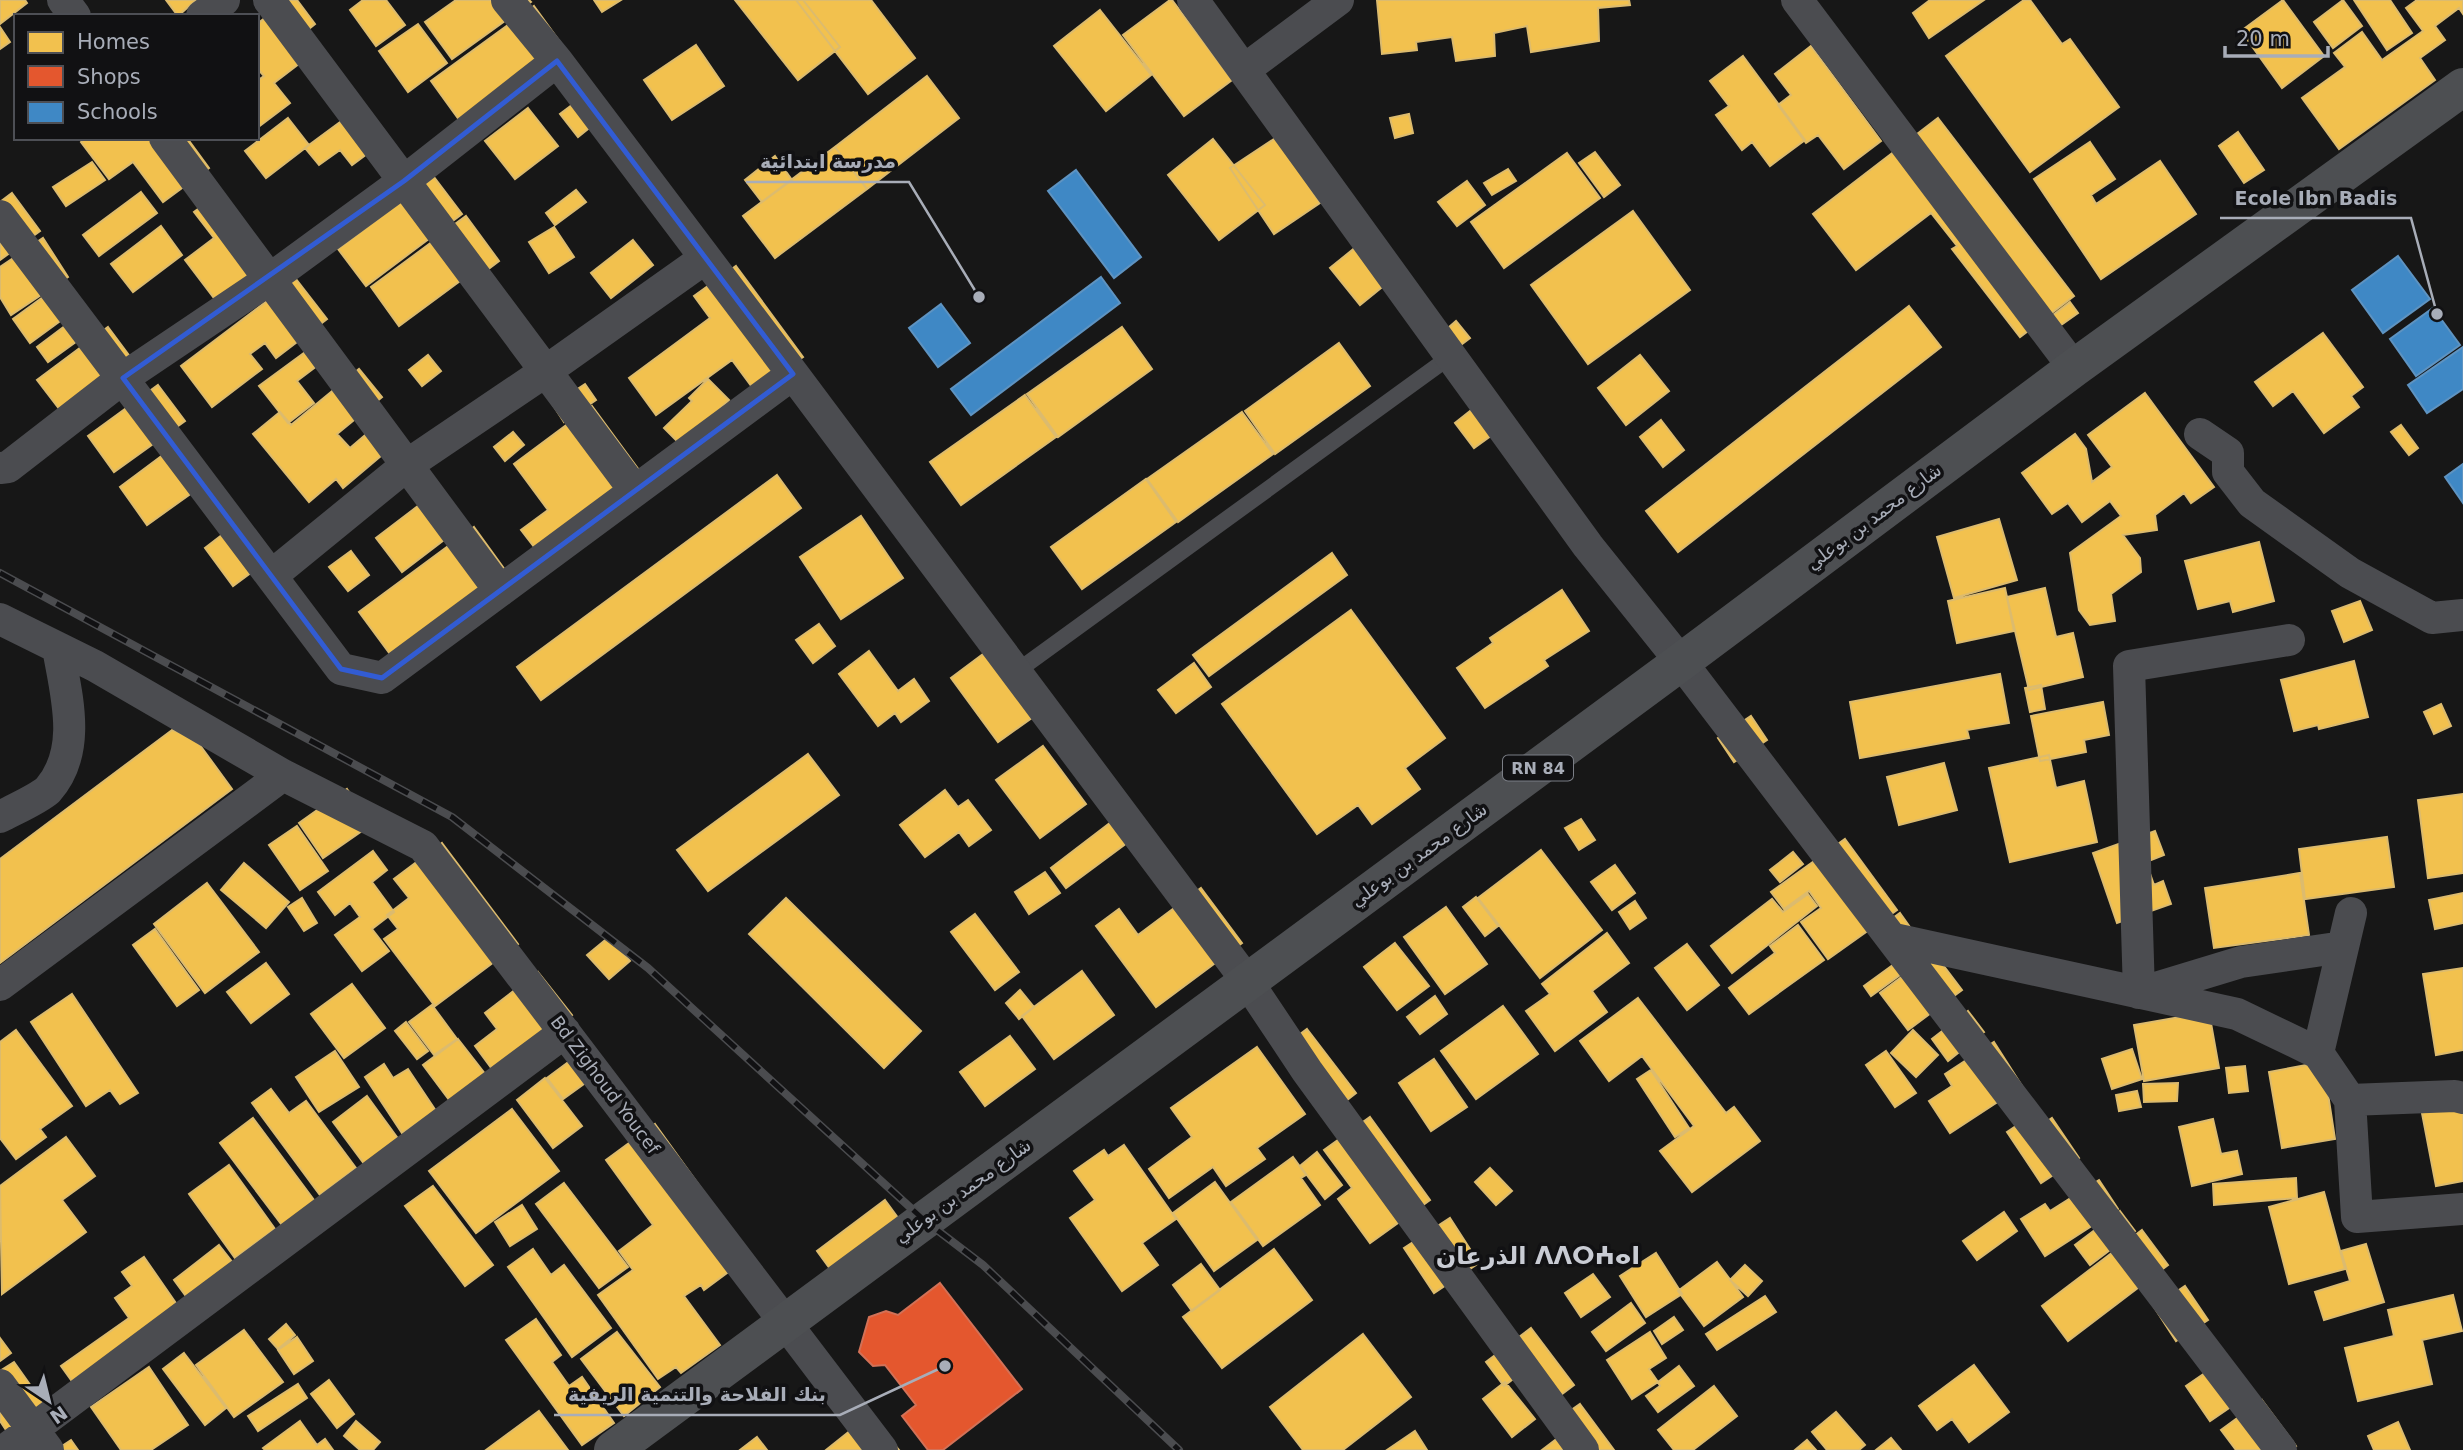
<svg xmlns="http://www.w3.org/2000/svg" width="2463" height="1450" viewBox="0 0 2463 1450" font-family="'DejaVu Sans','Noto Sans Arabic','Noto Sans Tifinagh',sans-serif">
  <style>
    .homes { fill: #f2c14e; stroke: #dcbb6e; stroke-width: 2 }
    .shops { fill: #e4572e; stroke: #d27157; stroke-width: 2 }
    .schools { fill: #3f88c5; stroke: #5e93c1; stroke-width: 2 }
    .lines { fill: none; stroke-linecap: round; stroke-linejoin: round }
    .service { stroke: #4b4c50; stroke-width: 16 }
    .minor { stroke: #4b4c50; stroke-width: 32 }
    .primary { stroke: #4d4f52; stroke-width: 38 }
    .rail-casing { stroke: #4b4c4f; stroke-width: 8 }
    .rail { stroke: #111113; stroke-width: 5; stroke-dasharray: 16; stroke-linecap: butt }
    .marked { fill: none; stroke: #325cd3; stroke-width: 5; stroke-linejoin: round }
    .labels { text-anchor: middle; stroke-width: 7; stroke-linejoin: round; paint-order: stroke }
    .shield { fill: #111113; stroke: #7b7e86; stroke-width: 2 }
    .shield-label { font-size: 16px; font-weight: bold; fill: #a8adb8 }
    .street-label { font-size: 18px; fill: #a8adb8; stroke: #111113 }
    .district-label { font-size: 24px; font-weight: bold; fill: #c9ccd4; stroke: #111113 }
    .leader { fill: none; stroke: #a8adb8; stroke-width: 2.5 }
    .callout-dot { fill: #a8adb8; stroke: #111113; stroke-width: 2.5 }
    .callout-label { font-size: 19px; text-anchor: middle; font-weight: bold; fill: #a8adb8; stroke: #111113; stroke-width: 7; stroke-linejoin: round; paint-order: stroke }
  </style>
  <rect width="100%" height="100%" fill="#171717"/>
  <path class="homes" d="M0,0h25l2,3 -27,21z
    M166,0h30l-18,16z
    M288,0h9l18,24 -11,9 13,17 -43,33 16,20 -33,25v-47l7,-5 -7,-8v-44z
    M363,0h23l19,25 -29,21 -26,-36z
    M456,0h73l2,2 -79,57 -27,-37z
    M594,0h27l-19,12z
    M735,0h68l37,47 -42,33z
    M796,0h75l44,58 -47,36z
    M1170,0h2l60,80 -48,36 -61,-81z
    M1377,0h252l1,5 -32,3 1,33 -68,11 -4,-26 -33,7 1,23 -39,5 -4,-24 -36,5 1,8 -35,4z
    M1930,0h54l-55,38 -16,-25z
    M2024,0h6l32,44 8,-5 49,68 -89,65 -84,-116z
    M2283,0l41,56 -42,32 -41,-57z
    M2343,0l19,26 -29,22 -19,-26z
    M2354,0h36l22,33 -25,17z
    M2417,0h46v14l-4,-6 -24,18 10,14 -25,18 15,22 -96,69 -37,-51 43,-31 -11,-14 28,-21 20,28 41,-29 -17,-23z
    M534,6l29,40 -103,75 -29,-40z
    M1100,10l51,65 -45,36 -52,-65z
    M418,24l29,39 -39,29 -29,-41z
    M0,27l10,15 -10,7z
    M696,45l28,41 -52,34 -28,-40z
    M1811,46l70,95 -37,28 -26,-34 -12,8 -28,-38 13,-10 -16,-21z
    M1743,56l62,84 -35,26 -18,-24 -10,8 -26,-35 13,-9 -19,-25z
    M927,76l32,42 -92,71 -32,-42z
    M592,90l17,22 -31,25 -18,-23z
    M362,106l25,33 -35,26 -12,-15 -21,15 -14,-17z
    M528,108l30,38 -43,33 -30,-38z
    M1409,114l4,19 -18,5 -5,-20z
    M288,118l21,27 -43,33 -21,-27z
    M1938,118l136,178 -54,41 -68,-88 5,-3 -26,-33 -75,57 -43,-56z
    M2238,132l26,38 -20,13 -25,-37z
    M1277,137l43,66 -46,31 -44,-66z
    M85,138h102l22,30 -46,34 -30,-40 -24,17 -28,-37z
    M1213,139l52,66 -46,35 -51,-65z
    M2090,142l25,37 -24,16 5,9 64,-43 36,53 -95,65 -67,-100z
    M835,147l32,42 -92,69 -32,-42z
    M1595,152l25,33 -16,12 -25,-34z
    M1567,153l33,45 -96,70 -33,-46z
    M775,156l17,24 -30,22 -17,-22z
    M92,162l13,18 -39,26 -13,-19z
    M1508,169l8,12 -24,14 -8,-12z
    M434,177l28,37 -96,72 -28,-37z
    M1467,181l18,24 -28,21 -19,-24z
    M576,190l10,12 -31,23 -9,-12z
    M141,192l16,21 -58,43 -16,-21z
    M221,192l52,68 -56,42 -32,-42 29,-22 -20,-26z
    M12,193l28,38 -40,29v-58z
    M1633,211l57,79 -102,74 -57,-79z
    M466,216l33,45 -33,25 -34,-45z
    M161,226l21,29 -49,37 -22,-28z
    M554,227l20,30 -25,16 -20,-31z
    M43,238l25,39 -57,38 -11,-18v-30z
    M633,240l20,25 -42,33 -20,-25z
    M432,242l28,39 -61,45 -28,-39z
    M1362,242l30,37 -32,26 -30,-37z
    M736,266l67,91 -48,34 -23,-31 -76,55 -27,-37 81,-60 -16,-22z
    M296,279l31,40 -51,39 -11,-15 -15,11 12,15 -50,38 -31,-41z
    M50,292l17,24 -37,27 -17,-24z
    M2070,302l8,11 -27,19 -7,-10z
    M1909,306l32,41 -263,205 -32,-41z
    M74,319l24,7 -50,36 -11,-15z
    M1456,321l14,17 -16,12 -13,-16z
    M108,327l29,39 -70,53 -30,-39z
    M1122,327l30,42 -94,68 -31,-43z
    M2323,333l40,54 -12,9 8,11 -35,26 -31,-42 -20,15 -18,-24z
    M319,342l11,14 -33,25 17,22 -26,20 -29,-37z
    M1339,343l31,43 -95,68 -30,-43z
    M428,355l13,16 -19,15 -13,-16z
    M1640,355l29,36 -43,34 -28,-37z
    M359,369l23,28 -45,37 13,14 27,-23 17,20 -51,43 -7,-9 -27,23 -56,-68 27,-22 11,13z
    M708,379l21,21 -47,46 -18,-18 28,-27 -3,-3z
    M585,384l11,16 -32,22 -11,-17z
    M158,385l27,36 -71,51 -26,-36z
    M2145,393l69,94 -23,16 -7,-10 -29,22 2,15 -34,5 17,23 1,14 -30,22 4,27 -25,4 -11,-15 -9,-57 51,-37 -11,-15 -28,21 -14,-19 -16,11 -30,-41 53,-39 11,15 6,33 20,-15 -24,-32z
    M1025,395l31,42 -95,68 -31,-43z
    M1479,404l20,26 -25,18 -19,-25z
    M592,406l47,64 -104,78 -14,-18 27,-20 -34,-46z
    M1242,412l31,42 -95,68 -31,-43z
    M1661,420l23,30 -21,17 -23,-30z
    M2401,425l17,23 -9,7 -18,-23z
    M513,432l11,13 -19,16 -11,-14z
    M175,446l28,39 -56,40 -27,-38z
    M777,475l24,33 -260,192 -24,-33z
    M1146,479l30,43 -94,67 -31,-42z
    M431,496l26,34 -55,42 -26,-34z
    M861,516l42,62 -62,41 -41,-62z
    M1999,519l18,61 -63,18 -17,-61z
    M235,525l29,38 -31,23 -28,-38z
    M474,527l34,47 -115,84 -34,-46z
    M2259,542l15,59 -41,11 -3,-11 -32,8 -13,-48z
    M351,551l18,24 -21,16 -19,-24z
    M1332,553l15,22 -138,101 -16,-21z
    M2005,588l9,43 -57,12 -9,-42z
    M2045,588l11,49 17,-4 10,44 -54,13 -22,-93z
    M1562,590l27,41 -45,29 4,6 -63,42 -28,-40 36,-25 -3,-5z
    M2360,601l12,29 -28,12 -12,-31z
    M1351,610l94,128 -40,30 15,21 -48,35 -14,-19 -41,29 -95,-130z
    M819,624l16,22 -22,17 -17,-23z
    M869,651l29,40 16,-12 15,22 -28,21 -6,-9 -17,13 -39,-52z
    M983,654l63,54 -48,34 -47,-64z
    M2354,661l14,56 -49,12 -1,-4 -24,6 -13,-51z
    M1194,663l17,24 -35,26 -18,-23z
    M2000,674l9,49 -42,7 2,8 -109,20 -10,-56z
    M2041,685l4,24 -15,3 -5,-24z
    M2103,702l6,33 -25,5 2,12 -46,9 -9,-45z
    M2441,704l10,22 -17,8 -10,-22z
    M1751,716l16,24 -33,22 -16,-24z
    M172,730l22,7 38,52 -232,174v-104z
    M1043,746l43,58 -46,34 -44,-58z
    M808,754l31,41 -131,96 -31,-41z
    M2049,755l7,33 28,-7 13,61 -87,20 -21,-94z
    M1944,763l13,47 -58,15 -12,-48z
    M347,789l25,35 -49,34 -24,-35z
    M945,790l13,17 10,-7 23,30 -22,16 -10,-14 -34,25 -25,-32z
    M2463,794v79l-35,5 -10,-78z
    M1123,813l16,21 -73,54 -15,-20z
    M1581,819l14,21 -16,10 -14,-22z
    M297,826l31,45 -28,19 -31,-45z
    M2155,831l9,24 -18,7 8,23 9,-4 8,23 -54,19 -24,-70z
    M2387,837l7,50 -89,12 -6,-50z
    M1845,839l52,71 -69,49 -27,-37 20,-14 -12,-17 -25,18 -13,-17z
    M442,843l76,101 -83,62 -51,-67 14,-10 -11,-14 22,-17 -15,-19z
    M1541,850l61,80 -62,48 -62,-80z
    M373,851l14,19 -15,12 22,30 -22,17 17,22 -27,20 -27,-36 25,-18 -10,-14 -15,12 -17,-23z
    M1793,852l10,12 -23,18 -10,-12z
    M244,863l45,39 -23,26 -45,-38z
    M1615,865l20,28 -23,17 -21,-28z
    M1045,872l15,21 -31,21 -14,-22z
    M2300,873l9,62 -95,13 -9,-60z
    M207,883l52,69 -54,41 -51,-69z
    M1201,888l41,55 -86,64 -60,-81 23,-17 19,26z
    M2463,893v30l-28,6 -6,-29z
    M1808,894l9,12 -85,67 -21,-27 61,-47 11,13z
    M1476,897l22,29 -13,10 -22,-29z
    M302,898l15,25 -13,8 -16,-24z
    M786,898l135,133 -37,37 -135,-134z
    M1635,901l11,17 -16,11 -11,-17z
    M1446,907l41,57 -42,30 -41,-57z
    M1900,913l29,41 -58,42 -7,-10 37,-27 -22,-31z
    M975,914l44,58 -24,18 -44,-58z
    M1798,925l26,35 -75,54 -20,-26 46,-35 -5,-7z
    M155,929l44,61 -22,16 -44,-61z
    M1607,933l22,30 -37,28 15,21 -52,39 -29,-40 24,-17 -8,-10z
    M609,937l21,24 -21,18 -22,-24z
    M1395,943l34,43 -32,24 -33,-43z
    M1687,944l32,41 -32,25 -32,-42z
    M1934,953l28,37 -54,40 -28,-37z
    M266,963l23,31 -38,29 -24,-31z
    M2463,968v82l-27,5 -13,-81z
    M1082,971l32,44 -60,44 -32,-43z
    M538,972l34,43 -77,58 -20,-27 22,-17 -12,-16z
    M352,984l33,44 -41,30 -33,-44z
    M1020,990l14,17 -15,12 -13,-16z
    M72,994l66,99 -18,11 -10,-14 -24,16 -55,-84z
    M1435,996l12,18 -27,20 -13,-17z
    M1638,998l88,115 8,-6 26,34 -68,51 -32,-41 34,-25 -52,-70 -33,25 -29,-40z
    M432,1005l25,34 -23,16 -25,-33z
    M1503,1006l35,48 -62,45 -35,-48z
    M1968,1011l16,21 -36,29 -16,-22z
    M2209,1012l10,56 -75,13 -10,-56z
    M406,1022l22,29 -11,8 -22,-28z
    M1307,1029l49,64 -23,18 -50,-64z
    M16,1030l56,76 -32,23 6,8 -30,22 -16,-21v-96z
    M1913,1030l25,25 -22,22 -25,-24z
    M1010,1036l25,33 -50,37 -25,-34z
    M458,1039l28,36 -36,26 -27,-36z
    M1994,1042l28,44 -72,47 -21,-32 23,-15 -7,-12z
    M590,1046l16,22 -43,31 -16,-21z
    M1257,1047l48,67 -48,34 8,11 -39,27 -13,-19 -44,31 -20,-29 43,-32 -21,-29z
    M2132,1049l10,30 -30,10 -10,-30z
    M335,1051l24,36 -40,25 -23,-35z
    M1886,1051l30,42 -21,14 -29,-42z
    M1434,1059l33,48 -36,24 -32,-48z
    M2323,1062l12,77 -53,9 -13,-76z
    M384,1064l9,14 15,-9 28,42 -34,22 -37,-56z
    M2245,1066l3,25 -19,2 -3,-25z
    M1651,1070l38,58 -14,9 -38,-58z
    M545,1078l37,48 -29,22 -36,-48z
    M2178,1083l-1,18 -33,1 -1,-18z
    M271,1089l18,24 17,-12 50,67 -36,27 -68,-92z
    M2137,1091l4,16 -22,4 -3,-16z
    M367,1096l35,48 -34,25 -35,-47z
    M2463,1099v82l-27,5 -15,-78z
    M512,1109l47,62 -83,62 -47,-62z
    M1370,1117l60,83 -60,43 -32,-44 14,-11 -28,-38z
    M253,1118l67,90 -32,25 -68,-90z
    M2052,1118l27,40 -38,25 -34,-51 15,-10 7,12z
    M2213,1119l8,35 16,-3 5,23 -50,12 -13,-59z
    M655,1124l95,132 -46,34 -3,-5 -17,11 36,49 -39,28 -5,-6 -18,12 -60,-84 35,-25 -14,-19 34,-26 -47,-65z
    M66,1137l29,39 -33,24 24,32 -84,62 -2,-108z
    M1124,1145l52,74 -34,24 16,22 -36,26 -52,-73 25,-18 -21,-29 30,-21 4,6z
    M1317,1152l25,33 -17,14 -25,-33z
    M1293,1157l13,18 -5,3 19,27 -57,41 -32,-44z
    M229,1165l46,64 -40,29 -46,-64z
    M1490,1168l22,23 -16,14 -21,-23z
    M2296,1178l1,20 -83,7 -1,-21z
    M2099,1180l19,29 -73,47 -24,-37 24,-15 5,7z
    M1215,1182l42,58 -43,31 -41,-58z
    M564,1183l64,84 -29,21 -63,-84z
    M433,1186l60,79 -28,21 -60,-80z
    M2324,1192l21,77 -56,15 -20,-77z
    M885,1200l22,30 -63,58 -27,-37z
    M522,1205l15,24 -27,17 -15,-24z
    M2120,1211l15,20 -45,34 -15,-20z
    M2004,1212l13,19 -40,29 -14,-19z
    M1450,1218l29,45 -45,30 -30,-45z
    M2142,1230l26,35 -100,76 -26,-35z
    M2366,1244l18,58 -60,18 -9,-28 35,-11 -9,-30z
    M219,1245l18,23 -46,35 -17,-23z
    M533,1249l18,26 13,-10 47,63 -39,29 -64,-90z
    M1274,1249l38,51 -90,68 -39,-51z
    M1656,1253l26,41 -36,23 -26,-41z
    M144,1257l36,52 -106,75 -13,-18 68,-48 -14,-20 17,-12 -10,-14z
    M1717,1262l26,35 -39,29 -26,-35z
    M1201,1264l19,26 -28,21 -19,-26z
    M1745,1265l17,16 -14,15 -18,-16z
    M1593,1274l17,23 -29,20 -16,-24z
    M2185,1286l23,34 -32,21 -22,-34z
    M2453,1295l9,36 -40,9 10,44 -74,17 -13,-53 49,-12 -6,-26z
    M1765,1296l11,16 -59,38 -11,-16z
    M1631,1303l14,20 -39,28 -14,-19z
    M1674,1317l9,13 -21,14 -8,-13z
    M536,1319l25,36 -9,7 17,24 13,-9 32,46 -32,22 -76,-105z
    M286,1324l9,11 -17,14 -9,-10z
    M1531,1328l43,57 -24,18 -25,-33 -21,16 -18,-24z
    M244,1330l39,52 -49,35 -38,-52z
    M617,1332l43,55 -36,29 -43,-57z
    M1650,1332l16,26 -17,11 9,13 -26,17 -25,-39z
    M1363,1334l48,63 -68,53h-40l-33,-43z
    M297,1337l16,24 -19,13 -16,-24z
    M0,1338l11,15 -11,8z
    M184,1353l42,55 -21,17 -42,-56z
    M2227,1358l24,35 -41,28 -24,-35z
    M14,1362l34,48 -38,26 -10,-15v-50z
    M1974,1365l35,47 -40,30 -17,-23 -15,11 -18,-24z
    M1679,1366l15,20 -36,26 -12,-16 14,-10 -2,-4z
    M149,1367l39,58 -37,25h-30l-30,-43z
    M329,1380l25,34 -17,14 -26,-34z
    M1505,1382l30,37 -23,18 -29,-38z
    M298,1384l9,14 -49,33 -10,-15z
    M1714,1386l23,30 -44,34h-19l-16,-20z
    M2262,1400l34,46 -5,4h-55l-15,-20z
    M1580,1404l34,46h-72l17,-13 -9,-12z
    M539,1411l29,39h-82z
    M1836,1412l29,33 -6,5h-32l-15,-18z
    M870,1415l29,35h-73z
    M300,1421l17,24 8,-6 8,11h-68l-2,-2z
    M356,1421l24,21 -7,8h-13l-16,-14z
    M2398,1422l12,28h-36l-6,-14z
    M1415,1431l12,19h-40z
    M757,1437l10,13h-27z
    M1891,1438l10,12h-25z
    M71,1440l7,10h-22z
    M1807,1440l9,10h-21z"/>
  <path class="shops" d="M940,1283l82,106 -79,61h-15l-26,-34 14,-11 -31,-40 -12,1 -14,-14 10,-35 17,-6 12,4z"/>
  <path class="schools" d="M1076,170l65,87 -27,21 -66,-87z
    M2398,256l32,43 -47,34 -31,-43z
    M1101,277l19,26 -149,112 -20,-26z
    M941,304l29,39 -32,24 -29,-39z
    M2433,308l27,37 -44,31 -26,-37z
    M2463,347v42l-36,24 -19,-28z
    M2463,464v39l-18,-26z"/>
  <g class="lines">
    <path class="service" d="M1016,672l435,-316"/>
    <path class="minor" d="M63,0l12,16
      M269,0l366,491
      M507,0l50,61 236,313 454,607 60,90 276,379
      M1193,0l395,546 93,116 600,788
      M1797,0l277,368
      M202,16l22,-16
      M1244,70l94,-70
      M165,138l335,453
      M0,216l341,453 41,9 411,-304
      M2200,434l28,19v19l24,31 98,70 82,45 31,-3
      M0,468l8,-1 115,-89 147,-99 134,-98 153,-120
      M271,576l136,-111 139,-94 158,-112
      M0,619l95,47 188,109 140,71 459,604
      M2289,640l-160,26 10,327 102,-31 102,-15
      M0,817c13,-7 38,-18 48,-27 35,-40 18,-96 10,-142
      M1894,939l343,75 81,39 32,47 105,-4 8,2
      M0,985l283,-210
      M2318,1053l33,-140
      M2350,1100l7,117 106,-8
      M0,1385l48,65
      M5,1450l560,-418"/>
    <path class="primary" d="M613,1450l1068,-788 393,-294 389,-281"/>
    <g class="rail-casing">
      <path id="rail" d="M0,573l452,244 196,151 276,252 59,45 196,185"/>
    </g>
    <use href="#rail" class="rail"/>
  </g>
  <path class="marked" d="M557,61l236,313 -411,304 -41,-9 -218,-291 281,-197z"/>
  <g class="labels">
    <rect class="shield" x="1503" y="755.5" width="70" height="25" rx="5"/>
    <g class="shield-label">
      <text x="1538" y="774">RN 84</text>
    </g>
    <g class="street-label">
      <text transform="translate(1874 517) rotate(-37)" y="6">شارع محمد بن بوعلي</text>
      <text transform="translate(1419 855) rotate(-36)" y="6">شارع محمد بن بوعلي</text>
      <text transform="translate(605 1085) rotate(53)" y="6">Bd Zighoud Youcef</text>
      <text transform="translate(963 1191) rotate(-36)" y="6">شارع محمد بن بوعلي</text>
    </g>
    <g class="district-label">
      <text x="1538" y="1264">الذرعان ⴷⴷⵔⵄⴰⵏ</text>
    </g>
  </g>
  <path class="leader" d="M979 297L909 182H746M2437 314L2411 218H2220M945 1366L840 1415H554"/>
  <g class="callout-dot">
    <circle cx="979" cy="297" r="7"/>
    <circle cx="2437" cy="314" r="7"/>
    <circle cx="945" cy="1366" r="7"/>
  </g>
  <g class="callout-label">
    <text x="828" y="168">مدرسة ابتدائية</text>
    <text x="2316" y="205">Ecole Ibn Badis</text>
    <text x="697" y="1401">بنك الفلاحة والتنمية الريفية</text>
  </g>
  <rect x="14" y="14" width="245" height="126" fill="#111113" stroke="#4d4f55" stroke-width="2"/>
  <rect x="28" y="32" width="35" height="21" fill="#f2c14e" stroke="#4d4f55" stroke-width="2"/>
  <text x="77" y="49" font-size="21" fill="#a8adb8">Homes</text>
  <rect x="28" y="66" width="35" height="21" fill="#e4572e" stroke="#4d4f55" stroke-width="2"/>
  <text x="77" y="84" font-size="21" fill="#a8adb8">Shops</text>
  <rect x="28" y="102" width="35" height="21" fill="#3f88c5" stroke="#4d4f55" stroke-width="2"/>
  <text x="77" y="119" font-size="21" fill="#a8adb8">Schools</text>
  <g transform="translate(49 1401) rotate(145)" stroke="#111113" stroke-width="5" paint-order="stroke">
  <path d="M0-5L12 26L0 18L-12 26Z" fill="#a8adb8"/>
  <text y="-10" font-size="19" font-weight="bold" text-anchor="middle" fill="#a8adb8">N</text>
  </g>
  <path d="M2225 46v10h103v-10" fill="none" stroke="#a8adb8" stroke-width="3.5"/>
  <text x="2236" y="46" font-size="21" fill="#a8adb8" stroke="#111113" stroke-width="5" paint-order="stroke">20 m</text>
</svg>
